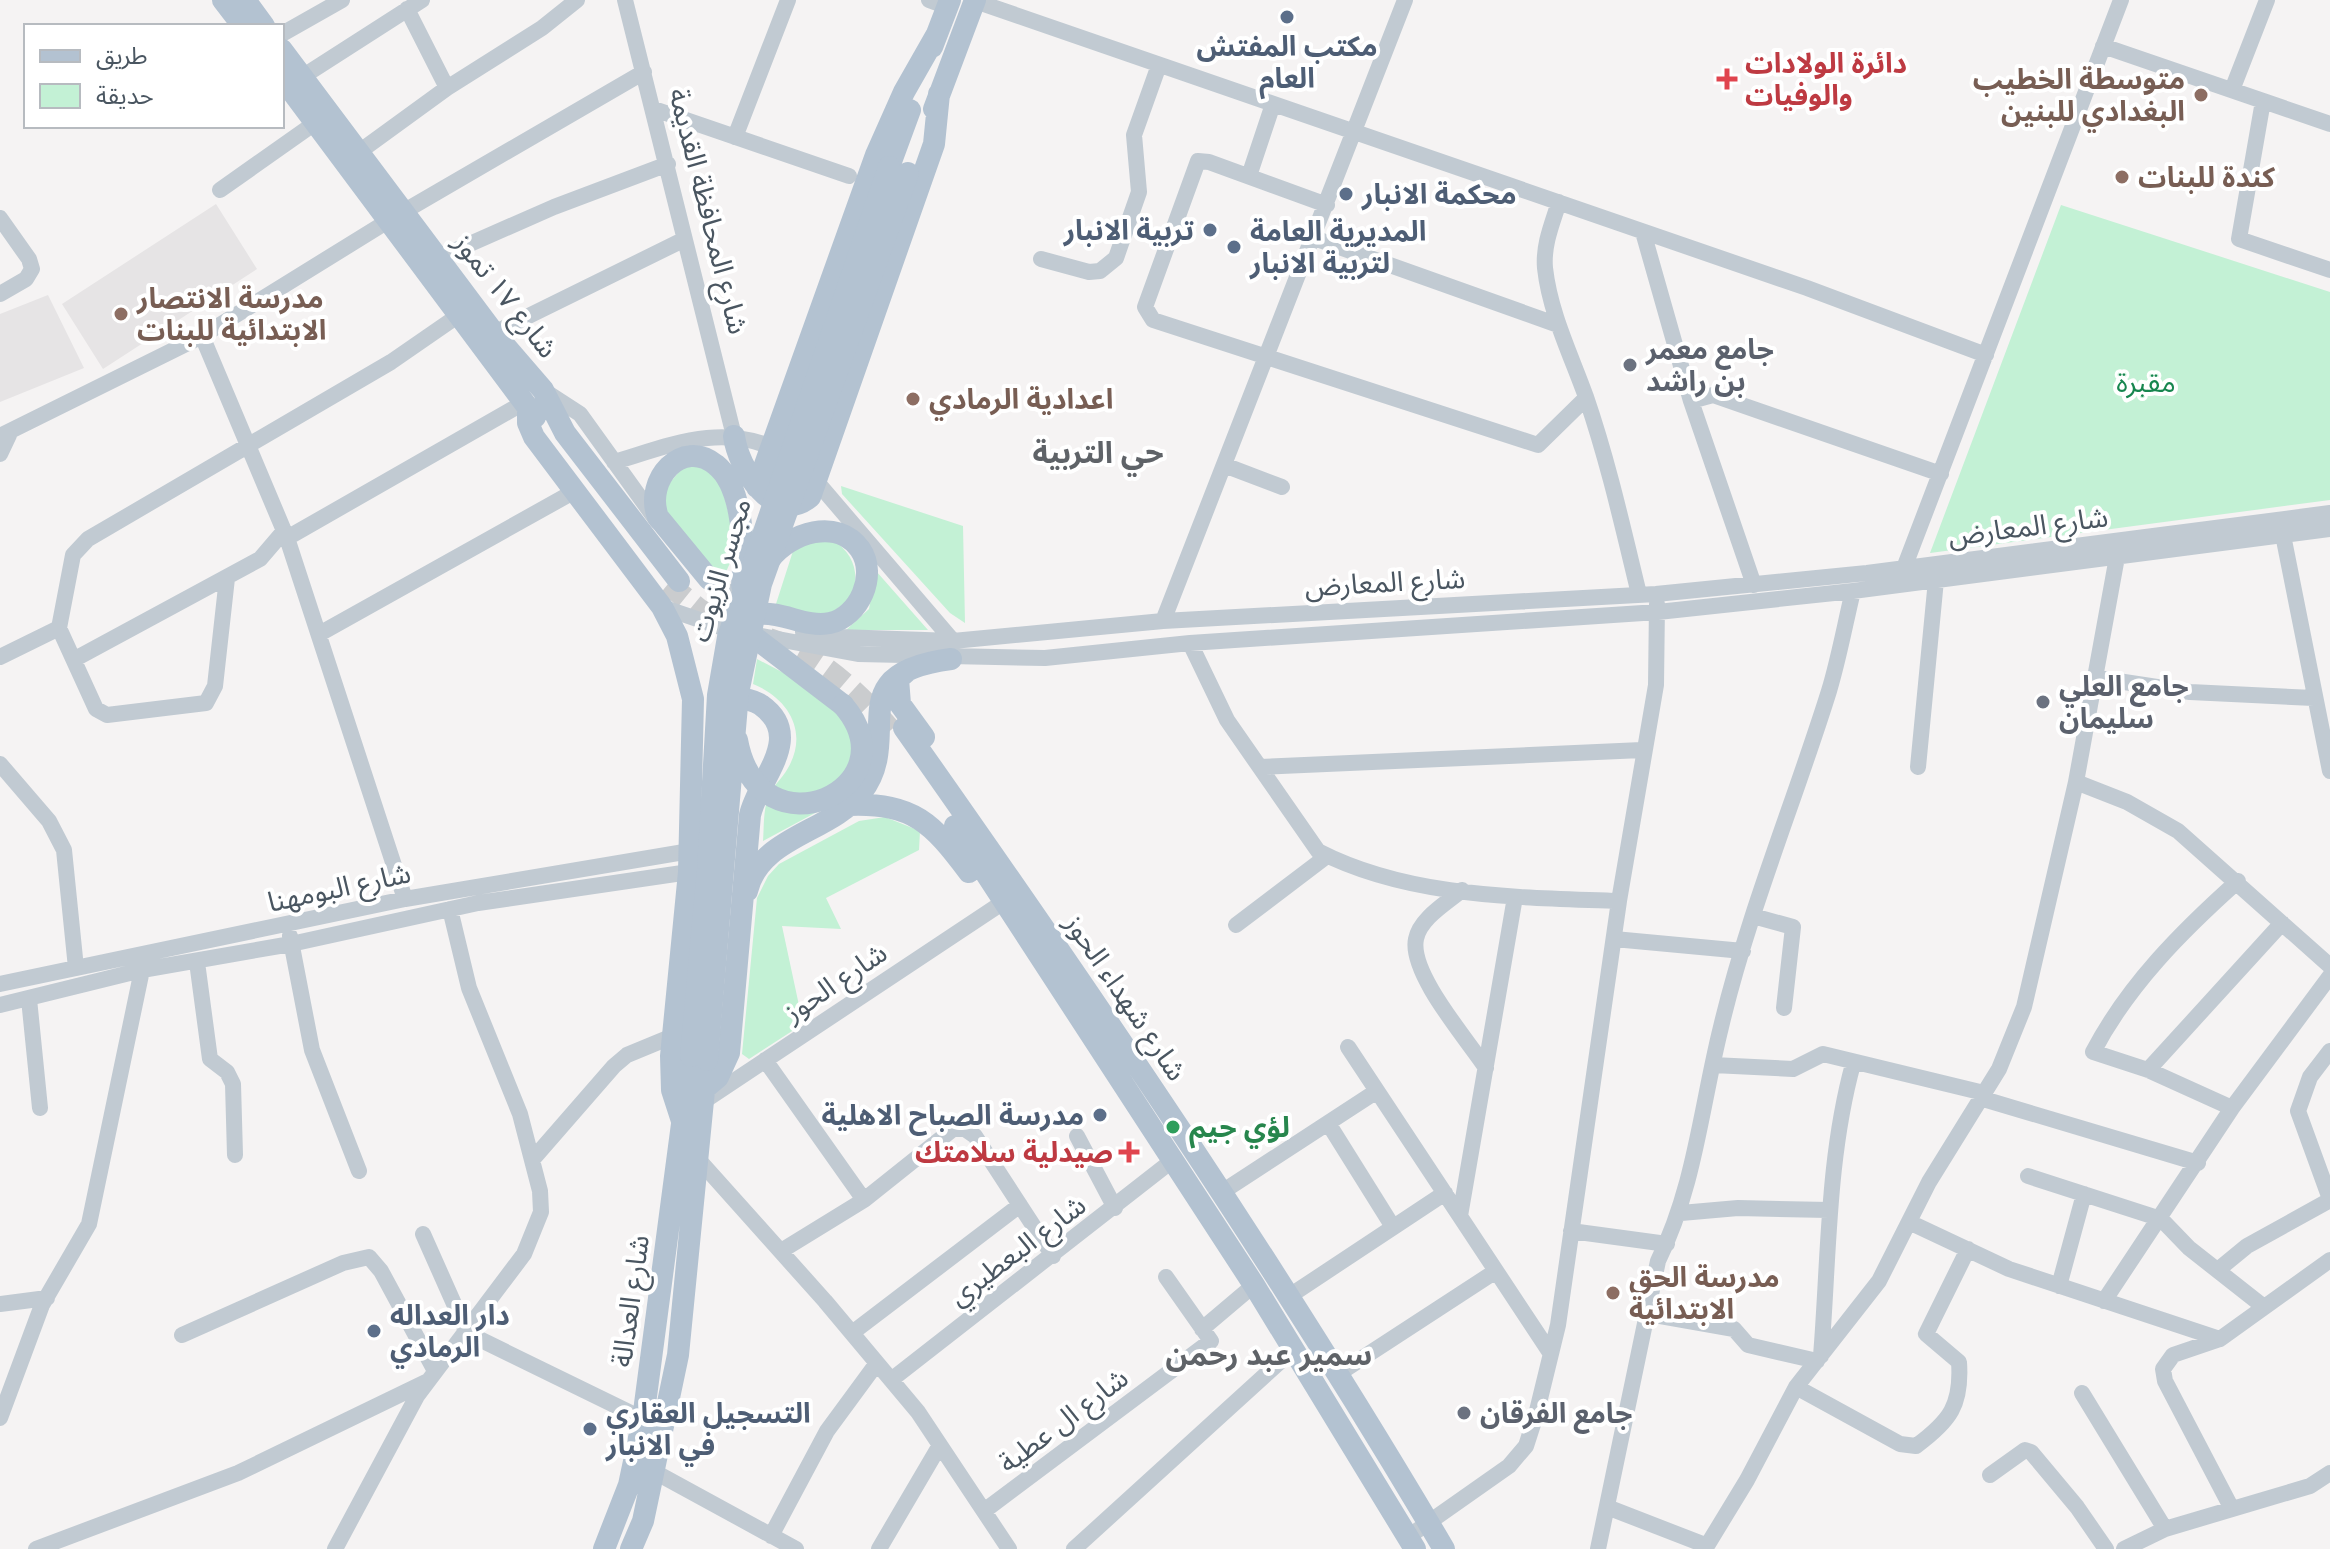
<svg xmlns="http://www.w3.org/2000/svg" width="2330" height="1549" viewBox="0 0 2330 1549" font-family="'Noto Sans','Noto Sans Arabic',sans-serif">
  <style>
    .education { fill: #e6e4e5 }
    .green { fill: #c3f1d5 }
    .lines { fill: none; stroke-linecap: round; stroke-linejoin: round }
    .major-tunnel { stroke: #caccce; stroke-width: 22; stroke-dasharray: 22 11; stroke-linecap: butt }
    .minor { stroke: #c1cad2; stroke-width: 16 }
    .major { stroke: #b3c2d1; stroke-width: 22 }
    .major-bridge { stroke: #b3c2d1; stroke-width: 22 }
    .service-dot { fill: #5c6f8a; stroke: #fff; stroke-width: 3 }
    .health-dot { fill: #e0444e; stroke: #fff; stroke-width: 3 }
    .education-dot { fill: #8d6e63; stroke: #fff; stroke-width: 3 }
    .worship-dot { fill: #6b7280; stroke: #fff; stroke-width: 3 }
    .leisure-dot { fill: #2e9e5b; stroke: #fff; stroke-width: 3 }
    .labels { text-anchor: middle; stroke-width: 8; stroke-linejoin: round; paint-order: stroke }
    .service-label { font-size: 28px; font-weight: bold; fill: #4e5e75; stroke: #fff; text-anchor: start }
    .health-label { font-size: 28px; font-weight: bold; fill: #be3a42; stroke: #fff; text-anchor: start }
    .education-label { font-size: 28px; font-weight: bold; fill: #785e54; stroke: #fff; text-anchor: start }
    .street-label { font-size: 28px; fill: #4a5661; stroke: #fff }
    .worship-label { font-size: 28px; font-weight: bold; fill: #5b616d; stroke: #fff; text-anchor: start }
    .park-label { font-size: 28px; fill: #17864f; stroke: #fff }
    .leisure-label { font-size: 28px; font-weight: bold; fill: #27864d; stroke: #fff; text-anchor: start }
    .neighbourhood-label { font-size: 30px; font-weight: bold; fill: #5f6368; stroke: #fff }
  </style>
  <rect width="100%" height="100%" fill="#f5f3f3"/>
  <path class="education" d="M216,204l41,65 -154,100 -41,-65z
    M48,295l36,73 -84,34v-88z"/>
  <path class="green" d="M2061,205l269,87v208l-400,53z
    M684,466h18l19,17 16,64 -15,34 -54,-64 -6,-25z
    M841,486l122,40 2,97 -15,-10 -108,-119z
    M832,538c22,18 27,31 21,59l-26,19 -52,-9 18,-56 13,-12z
    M876,571l52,59h-82l23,-21z
    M757,659l63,33 30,25 3,42 -25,47 -65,35c1,-13 0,-30 5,-43 4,-12 14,-19 20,-30 21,-36 0,-70 -35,-84z
    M885,817l35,14 -1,19 -93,48 15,31 -59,-3 21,98 -54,35 -7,-5 15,-156 11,-22 11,-12 80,-43z"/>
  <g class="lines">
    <path class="major-tunnel" d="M668,584l32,26 29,16
      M769,639c51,16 93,57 126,96"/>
    <path class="minor" d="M625,0l109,436
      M929,0l19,7
      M975,1l832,287 179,67
      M407,9l40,79
      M282,34l60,-34
      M2103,46l227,78
      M302,77l120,-77
      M2232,90l35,-90
      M2263,101l-24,138 91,31
      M654,109l195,67
      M735,137l53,-137
      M359,152l88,-64 95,-60 35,-28
      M1249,176l24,-72
      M220,190l95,-67
      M1559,202c-7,22 -16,43 -14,66 5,45 26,87 41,129 22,64 37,131 53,197
      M1327,205l-118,-43 -11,-1 -53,146 8,13 385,125 48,-47
      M403,212l241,-140
      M0,218l29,41 3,10 -6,10 -26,15
      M1643,232l48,169 63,184
      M1314,238l244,87
      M438,258l116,-51 114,-43
      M1041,259l48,13 11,-1 16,-13 23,-66 -5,-57 25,-70
      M494,333l189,-93
      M202,336l85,202 118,361
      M543,390l37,24 77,107
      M1691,401l22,-6 228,79
      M0,436l202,-100 186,-115
      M0,454l9,-19
      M614,462c57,-17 109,-40 166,-11
      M1224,465l58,22
      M811,475l142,166
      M2283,535l47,236
      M287,538l238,-136
      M1904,568l217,-568
      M700,572l46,33
      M662,607l67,23 129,24 187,4 145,-15 468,-31 195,-21 477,-62
      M1163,621l242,-621
      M59,628l37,81 11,6 99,-12 9,-17 12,-108
      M803,632l37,5 113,4 210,-20 493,-27 211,-21 463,-60
      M321,633l254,-142
      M1190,643l37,77 91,131c91,47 201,46 301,50
      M0,657l59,-29 14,-73 15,-16 303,-177 68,-47
      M75,659l185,-100 24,-28
      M2098,678l92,14 124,6
      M0,764l49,57 15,29 12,118
      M1260,767l382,-17
      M1918,767l18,-187
      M2076,782l51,20 51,29 152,135
      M1462,890c-15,13 -42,28 -46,49 -7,34 51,100 70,129
      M1753,916l40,11 -9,81
      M1236,925l91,-69
      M290,936l22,114 47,121
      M1614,939l129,12
      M197,962l13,97 17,13 6,12 2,71
      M0,984l405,-85 285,-48
      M29,999l11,109
      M0,1005l142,-35 149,-26 187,-41 211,-31
      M1348,1047l203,307
      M2330,1051l-20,26 -12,34 32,88
      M765,1060l99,140
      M1713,1065l80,4 30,-15 161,39
      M2148,1070l134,-147
      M1980,1098l218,65
      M704,1101l292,-194
      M2232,1108l-84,-38 -55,-18c35,-67 89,-121 145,-171
      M1328,1123l65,104
      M1077,1136l38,72
      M533,1159l81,-93 13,-11 46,-19
      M698,1159l127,142 93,111 91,137
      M2028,1176l133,43 28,29 75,59
      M1222,1192l155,-101
      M1681,1213l57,-5 91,2
      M1460,1216l55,-319
      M1909,1222l100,47 211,70
      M1571,1231l96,13
      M423,1234l44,99 176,86
      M781,1251l83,-51 89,-71h12l10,7 78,120
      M2219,1269l28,-23 83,-46
      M2059,1286l25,-92
      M1291,1295l154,-102
      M2104,1301l128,-193 98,-132
      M0,1304l47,-6
      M1649,1314l85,15 14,16 69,16
      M1202,1329l52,-44
      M852,1333l168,-128
      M182,1335l161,-72 26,-6 12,14 54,100
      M1821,1356c8,-98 6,-197 32,-292
      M1338,1374l158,-103
      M891,1380l282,-220
      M1796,1387l104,57 16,2c34,-25 46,-41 43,-84l-33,-28 42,-85
      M2082,1393l83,136
      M0,1418l42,-113 47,-81 53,-254
      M653,1471l143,78
      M1990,1475l35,-25 6,2 46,55 29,42
      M1607,1507l98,38
      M2232,1509l-67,-128 -2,-12 10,-14 47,-16 110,-79
      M984,1511l227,-170 -45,-64
      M771,1536l56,-105 50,-68
      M1408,1537l101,-71 17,-20 10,-31 22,-90 61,-424 37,-216 1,-81
      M36,1549l202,-76 188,-91
      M335,1549l82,-153 107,-142 17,-42 -1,-21 -20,-77 -51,-126 -19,-79
      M879,1549l61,-104
      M1074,1549l221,-201
      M1598,1549l60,-288c37,-75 43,-154 63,-234 27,-114 73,-224 108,-336 10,-33 16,-67 24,-100
      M1705,1549l42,-69 49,-93 83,-106 50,-99 70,-113 25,-62 52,-225 41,-225
      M2124,1549l41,-20 145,-43 20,-13"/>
    <path class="major" d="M223,0l20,26
      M245,0l19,26
      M932,47l18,-47
      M282,50l212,283 49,57 22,43 114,148
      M282,78l253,339
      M934,109l41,-109
      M889,167l21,-57
      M528,407v16l6,14 128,170 15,29 16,63 -4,173 -18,184 1,34 12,37
      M734,436c4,31 39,91 76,61l124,-353 5,-50
      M757,487l119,-332 28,-63 33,-58
      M709,579l-51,-62c-14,-37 24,-80 58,-52 28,22 29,89 26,120
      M758,614c25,-3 47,14 72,9 29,-6 48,-48 30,-74 -23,-32 -70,-16 -90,10
      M750,634l93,71
      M907,671l-9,8 2,25 24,33
      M904,728c189,268 373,538 540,821
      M850,805c64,-2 82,18 119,67
      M955,826l299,459 161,264
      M747,891c13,-55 83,-58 114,-98 45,-57 -25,-119 90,-134
      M705,1088l13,-11 11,-24 21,-238c8,-36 56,-78 11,-110 -13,-8 -28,-8 -42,-3
      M604,1549l25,-64 14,-66 48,-363
      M631,1549l12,-28 35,-166 29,-295"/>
    <path class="major-bridge" d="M737,740c22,120 178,48 106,-35
      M691,1056l17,-187 10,-174 10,-58 161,-470
      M707,1060l31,-367 23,-109 147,-411"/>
  </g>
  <g class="service-dot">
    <circle cx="1287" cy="17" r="8"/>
    <circle cx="1346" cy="194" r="8"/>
    <circle cx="1210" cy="230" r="8"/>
    <circle cx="1234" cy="247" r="8"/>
    <circle cx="1100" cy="1115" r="8"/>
    <circle cx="374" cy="1331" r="8"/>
    <circle cx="590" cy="1429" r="8"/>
  </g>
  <g class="health-dot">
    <path d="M1723 67h8v8h8v8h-8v8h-8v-8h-8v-8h8z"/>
    <path d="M1125 1140h8v8h8v8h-8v8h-8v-8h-8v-8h8z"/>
  </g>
  <g class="education-dot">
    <circle cx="2201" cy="95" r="8"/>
    <circle cx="2122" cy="177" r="8"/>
    <circle cx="121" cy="314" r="8"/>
    <circle cx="913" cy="399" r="8"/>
    <circle cx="1613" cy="1293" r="8"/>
  </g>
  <g class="worship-dot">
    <circle cx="1630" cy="365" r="8"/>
    <circle cx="2043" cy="702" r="8"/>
    <circle cx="1464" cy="1413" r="8"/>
  </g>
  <circle class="leisure-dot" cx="1173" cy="1127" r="8"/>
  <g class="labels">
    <g class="service-label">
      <text x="1287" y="56" text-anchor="middle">مكتب المفتش<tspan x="1287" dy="32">العام</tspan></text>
      <text x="1362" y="204">محكمة الانبار</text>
      <text x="1194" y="240" text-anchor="end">تربية الانبار</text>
      <text x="1250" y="241">المديرية العامة<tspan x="1250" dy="32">لتربية الانبار</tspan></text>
      <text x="1084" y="1125" text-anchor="end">مدرسة الصباح الاهلية</text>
      <text x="390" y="1325">دار العداله<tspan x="390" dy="32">الرمادي</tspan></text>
      <text x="606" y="1423">التسجيل العقاري<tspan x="606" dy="32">في الانبار</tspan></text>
    </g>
    <g class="health-label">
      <text x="1745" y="73">دائرة الولادات<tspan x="1745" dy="32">والوفيات</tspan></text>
      <text x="1113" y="1162" text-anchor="end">صيدلية سلامتك</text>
    </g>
    <g class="education-label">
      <text x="2185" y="89" text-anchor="end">متوسطة الخطيب<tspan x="2185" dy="32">البغدادي للبنين</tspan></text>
      <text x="2138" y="187">كندة للبنات</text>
      <text x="137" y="308">مدرسة الانتصار<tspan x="137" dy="32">الابتدائية للبنات</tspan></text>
      <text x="929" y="409">اعدادية الرمادي</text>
      <text x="1629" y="1287">مدرسة الحق<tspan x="1629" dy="32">الابتدائية</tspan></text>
    </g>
    <g class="street-label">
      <text transform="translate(709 211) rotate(76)" y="10">شارع المحافظة القديمة</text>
      <text transform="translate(506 295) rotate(52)" y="10">شارع ١٧ تموز</text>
      <text transform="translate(2028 526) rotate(-7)" y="10">شارع المعارض</text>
      <text transform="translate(720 570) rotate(-73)" y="10">مجسر الزيوت</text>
      <text transform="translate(1385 582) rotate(-3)" y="10">شارع المعارض</text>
      <text transform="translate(339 887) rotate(-12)" y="10">شارع البومهنا</text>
      <text transform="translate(835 982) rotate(-34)" y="10">شارع الحوز</text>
      <text transform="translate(1126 997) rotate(56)" y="10">شارع شهداء الحوز</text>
      <text transform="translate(1017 1250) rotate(-37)" y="10">شارع البعطيري</text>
      <text transform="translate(630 1301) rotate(-82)" y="10">شارع العدالة</text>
      <text transform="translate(1063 1420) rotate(-37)" y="10">شارع ال عطية</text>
    </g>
    <g class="worship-label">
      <text x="1646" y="359">جامع معمر<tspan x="1646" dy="32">بن راشد</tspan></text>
      <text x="2059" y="696">جامع العلي<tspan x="2059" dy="32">سليمان</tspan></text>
      <text x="1480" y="1423">جامع الفرقان</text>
    </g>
    <g class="park-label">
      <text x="2146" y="392">مقبرة</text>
    </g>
    <g class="leisure-label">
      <text x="1189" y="1137">لؤي جيم</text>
    </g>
    <g class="neighbourhood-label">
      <text x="1098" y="463">حي التربية</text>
      <text x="1269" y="1365">سمير عبد رحمن</text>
    </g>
  </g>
  <rect x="24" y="24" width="260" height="104" fill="#ffffff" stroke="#b7bbc0" stroke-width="2"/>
  <rect x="40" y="50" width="40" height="12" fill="#b3c2d1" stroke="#b7bbc0" stroke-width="2"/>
  <text x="96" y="64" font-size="24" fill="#4a5661">طريق</text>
  <rect x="40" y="84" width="40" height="24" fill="#c3f1d5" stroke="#b7bbc0" stroke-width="2"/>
  <text x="96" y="104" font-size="24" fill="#4a5661">حديقة</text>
</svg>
